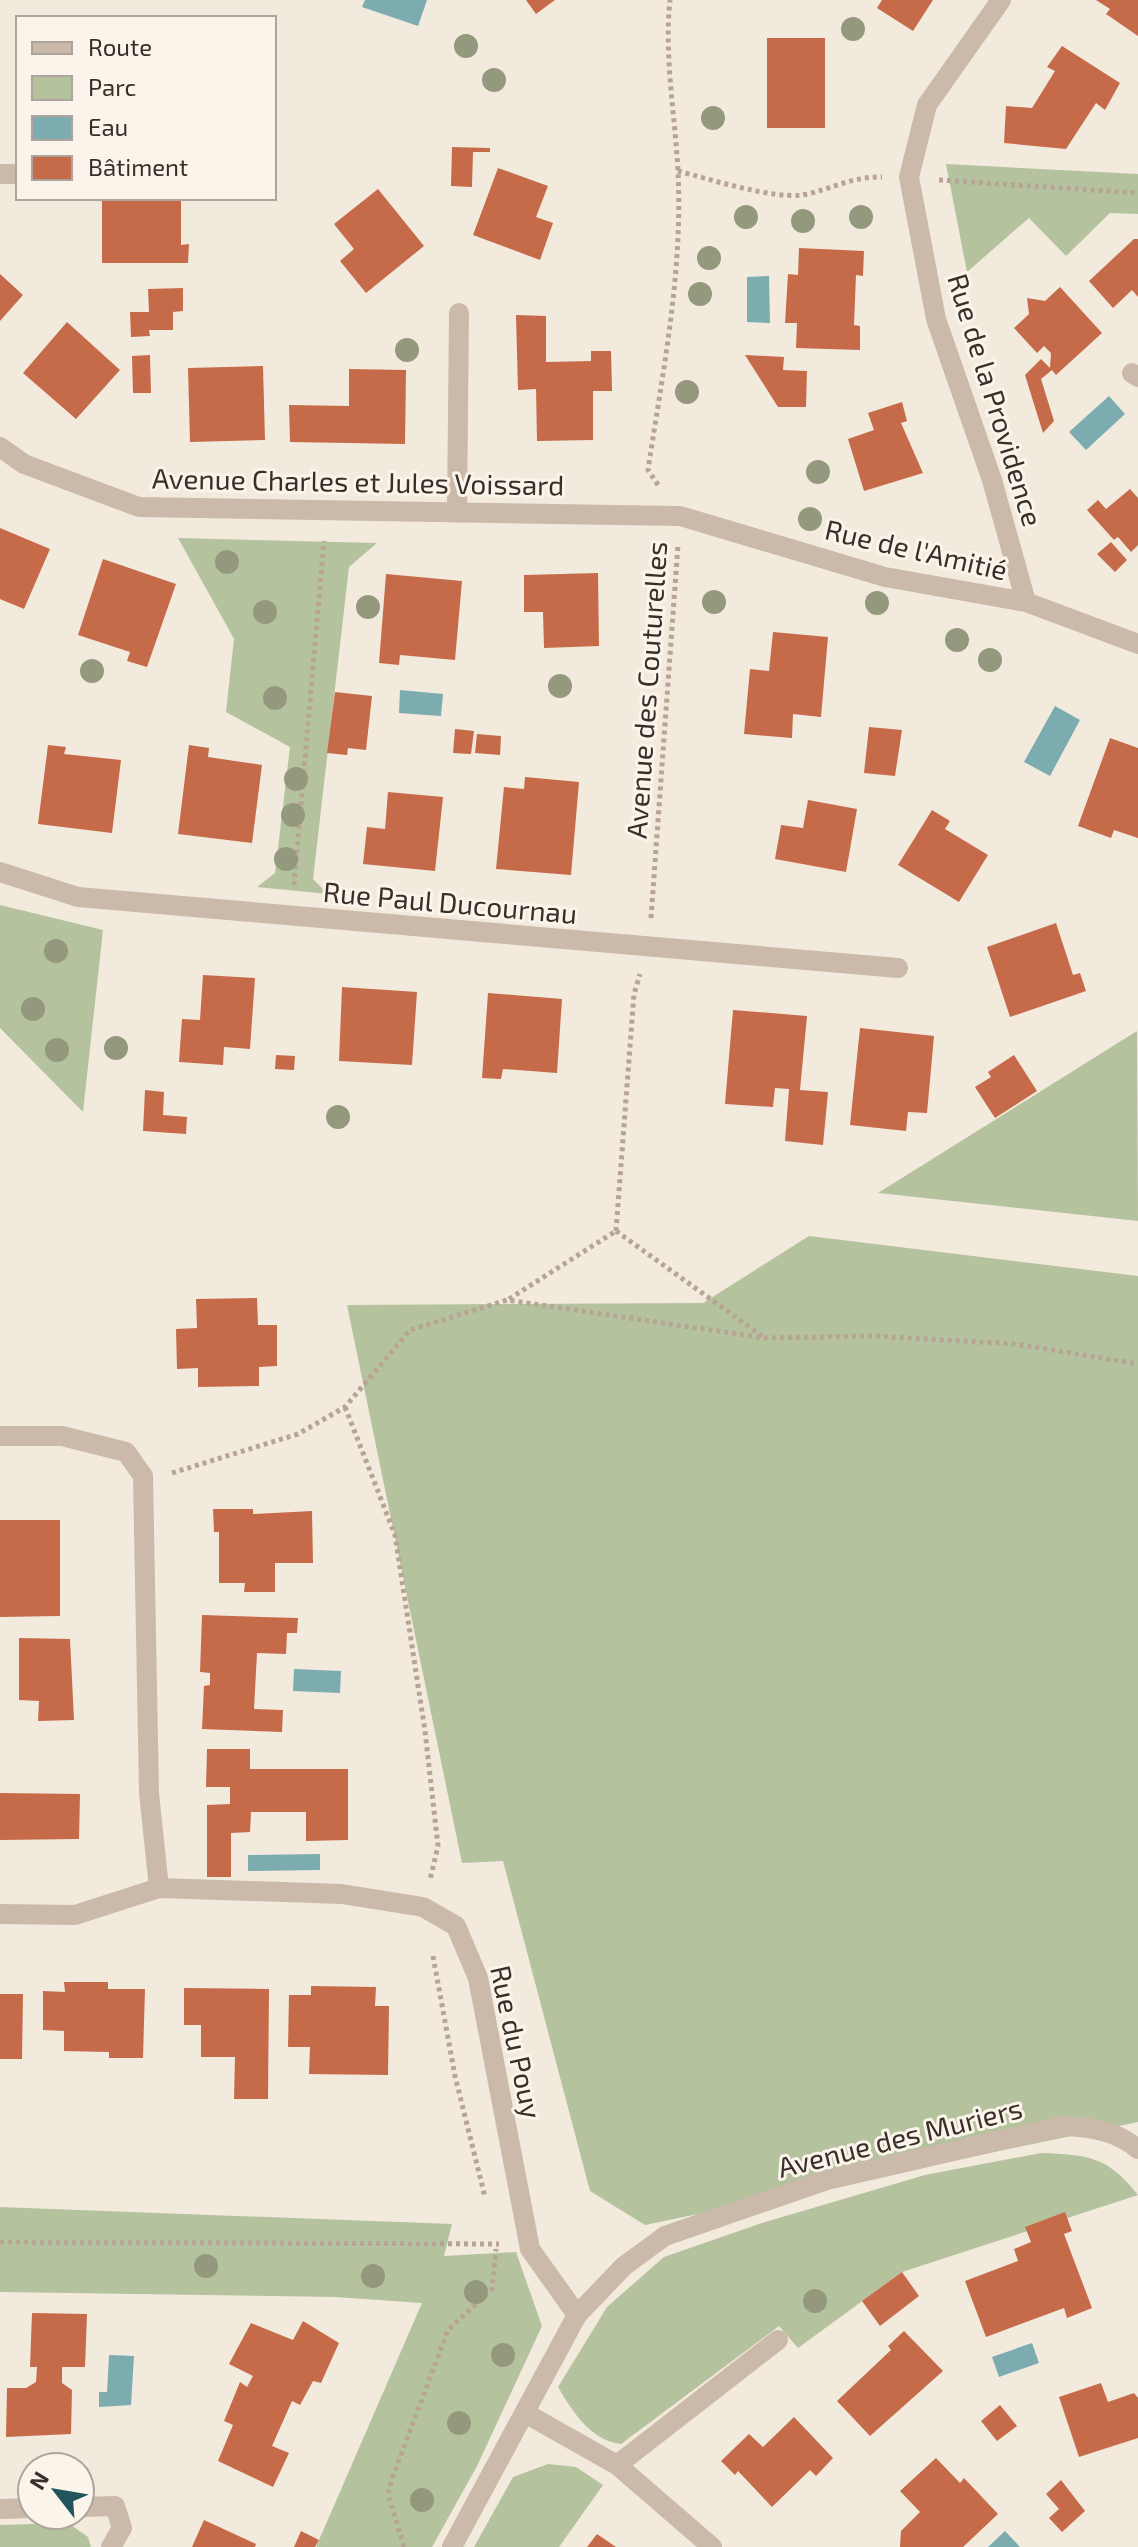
<svg xmlns="http://www.w3.org/2000/svg" width="1138" height="2547" viewBox="0 0 1138 2547" font-family="'Exo 2',sans-serif">
  <style>
    .green { fill: #b5c29e }
    .water { fill: #7dacb0 }
    .building { fill: #c66b49 }
    .lines { fill: none; stroke-linecap: round; stroke-linejoin: round }
    .path { stroke: #b7a494; stroke-width: 5; stroke-dasharray: 4 4; stroke-linecap: butt }
    .lane { stroke: #cbbaaa; stroke-width: 20 }
    .street { stroke: #cbbaaa; stroke-width: 20 }
    .tree { fill: #94997d }
    .labels { text-anchor: middle; stroke-width: 6; stroke-linejoin: round; paint-order: stroke }
    .street-label { font-size: 28px; fill: #392f29; stroke: #faf4eb }
  </style>
  <rect width="100%" height="100%" fill="#f3eade"/>
  <path class="green" d="M946,164l192,10v40l-28,-1 -44,43 -37,-38 -62,54z
    M178,538l199,5 -28,24 -36,312 15,15 -71,-7 18,-14 15,-126 -64,-35 8,-73z
    M0,905l103,25 -20,182 -83,-84z
    M1137,1031l1,190 -260,-28z
    M809,1236l329,40v846l-493,103 -55,-34 -87,-330 -41,2 -115,-558 356,-2z
    M1041,2153c48,2 66,3 97,42l-236,77 -104,76 -19,-22 -158,118c-31,-4 -48,-32 -63,-57l49,-80 57,-50 98,-34 163,-48z
    M0,2207l452,17 -8,32 72,-4 26,74 -65,140 -45,81h-116l106,-244 -87,-6 -335,-5z
    M548,2464l28,3 27,18 -44,62h-85l39,-70z
    M68,2523l20,14 3,10h-91v-22z"/>
  <path class="water" d="M365,0h62l-9,26 -56,-19z
    M769,276l1,47 -23,-1v-45z
    M1109,396l16,18 -39,36 -17,-18z
    M400,690l43,4 -2,22 -42,-3z
    M1055,706l25,14 -30,56 -26,-14z
    M294,1669l47,2 -1,22 -47,-2z
    M320,1854v16l-72,1v-16z
    M1032,2343l7,20 -40,14 -7,-20z
    M109,2355l25,1 -3,49 -32,2v-15h8z
    M1005,2531l15,16h-32z"/>
  <path class="building" d="M526,0h29l-19,14z
    M882,0h51l-20,31 -36,-23z
    M1096,0h42v36l-32,-22 4,-5z
    M767,38h58v90h-58z
    M1062,46l58,37 -15,27 -9,-7 -30,46 -62,-6 2,-37 26,2 23,-37 -8,-4z
    M452,147l38,1v4h-17l-1,35 -21,-1z
    M498,168l50,18 -12,31 17,6 -13,37 -67,-25z
    M378,189l46,57 -58,47 -26,-32 14,-12 -20,-25z
    M102,198h79v47l8,-1 -1,19h-86z
    M1134,239h4v58l-6,-7 -19,18 -24,-27z
    M799,248l65,3 -1,25 -7,-1 -2,50 6,1v24l-64,-2 1,-25h-12l3,-49 10,1z
    M0,274l23,21 -23,26z
    M1060,287l42,46 -46,42 -4,-5 -11,9 13,42 -11,12 -18,-58 16,-16 9,9 1,-15 -7,-7 -7,7 -23,-25 15,-14 -2,-16 18,3z
    M183,288v23l-10,1v18h-24l1,6 -19,1 -1,-25h19l-1,-23z
    M516,315l30,1v46l45,-1v-10h20l1,40h-19v49l-56,1 -1,-52 -18,1z
    M67,322l53,48 -44,49 -53,-46z
    M150,355l1,38h-18l-1,-37z
    M745,355l39,2 -1,13 24,1 -1,36h-28z
    M263,366l2,74 -75,2 -2,-74z
    M349,369l57,1 -1,74 -115,-2 -1,-37 60,1z
    M902,402l5,19 -6,2 22,50 -59,18 -16,-52 26,-9 -6,-17z
    M1130,489l8,9v47l-7,7 -13,-15 -4,3 -27,-30 11,-10 8,9z
    M0,528l50,21 -26,60 -24,-10z
    M1111,542l16,18 -12,12 -18,-18z
    M103,559l73,25 -29,83 -20,-6 3,-9 -52,-17z
    M598,573l1,73 -55,2 -1,-36h-19v-37z
    M386,574l76,7 -7,79 -55,-5 -1,10 -20,-2z
    M773,632l55,5 -7,80 -28,-3 -1,24 -48,-4 6,-65 19,2z
    M335,692l37,4 -6,54 -18,-2 -1,7 -20,-2z
    M869,727l33,3 -7,46 -31,-3z
    M455,729l19,2 -3,23 -18,-1z
    M477,734l24,2 -1,19 -25,-2z
    M1110,738l28,10v90l-24,-8 -3,8 -33,-12z
    M48,745l18,2 -2,7 57,6 -9,73 -74,-9z
    M189,745l20,3 -1,9 54,8 -10,78 -74,-9z
    M525,777l54,5 -8,93 -75,-6 8,-82 20,2z
    M388,792l55,5 -8,74 -72,-7 4,-37 18,2z
    M808,800l49,9 -11,63 -71,-13 6,-34 22,3z
    M932,810l18,11 -5,8 43,26 -29,47 -61,-37z
    M1056,923l17,52 7,-2 6,18 -76,26 -23,-70z
    M203,975l52,3 -5,71 -26,-2 -1,18 -44,-3 3,-43 18,1z
    M342,987l75,5 -5,73 -73,-4z
    M488,993l74,6 -5,74 -54,-4 -2,10 -19,-1z
    M733,1010l74,6 -7,74 28,2 -5,53 -38,-4 4,-52 -14,-1 -2,19 -48,-3z
    M860,1028l74,8 -7,77 -19,-1 -2,19 -56,-6z
    M276,1055l19,1 -1,14 -19,-1z
    M1014,1055l23,36 -42,27 -20,-31 16,-10 -3,-5z
    M145,1090l19,2 -1,23 24,2 -1,17 -43,-3z
    M257,1298l1,27h19v41l-18,1v19l-61,1v-19l-21,1 -1,-40 21,-1 -1,-29z
    M213,1509h40v5l59,-3 1,52h-38v29h-31l1,-9h-26v-51h-5z
    M0,1520h60v96l-60,1z
    M202,1615l96,3 -1,15h-10l-1,21 -29,-1 -3,56 29,1 -1,22 -80,-3 2,-43 6,-1v-12l-10,-1z
    M19,1638l51,1 4,81 -36,1 1,-20 -20,-1z
    M207,1749h43v20h98v71l-42,1v-29h-55l-1,20 -19,1v44h-24v-72l23,-1v-17h-24z
    M0,1793l80,1 -1,45 -79,1z
    M64,1982h44v7h37l-2,69h-34v-6l-45,-1v-20l-21,-1v-39l22,1z
    M311,1986l65,1 -1,19h14l-1,69 -79,-1 1,-27h-22l1,-52h22z
    M184,1988l85,1 -1,110h-34l1,-42h-34v-32h-17z
    M0,1994h23l-1,65h-22z
    M1065,2212l7,19 -8,3 28,74 -25,10 -3,-10 -78,29 -21,-56 53,-20 -4,-12 17,-7 -6,-15z
    M902,2272l17,24 -39,30 -18,-25z
    M32,2313l55,1 -2,53h-23v16l10,7 -1,44 -65,3 1,-49h19l10,-6 1,-15h-7z
    M303,2321l36,22 -18,40 -8,-2 -13,24 -8,-4 -20,45 17,7 -16,34 -55,-26 15,-36 -9,-4 16,-39 7,5 6,-11 -24,-12 22,-41 42,17z
    M904,2331l39,40 -73,65 -33,-35 54,-51 -3,-4z
    M1101,2383l7,19 26,-9 4,5v40l-59,19 -20,-60z
    M1000,2405l17,21 -20,15 -16,-20z
    M794,2417l39,41 -17,18 -6,-6 -38,37 -34,-36 -3,4 -14,-14 28,-27 14,13z
    M936,2458l24,25 4,-5 34,36 -35,33h-63l1,-16 19,-19 -20,-21z
    M1061,2480l24,31 -23,21 -13,-14 10,-9 -13,-15z
    M204,2520l52,24 -1,3h-63z
    M301,2531l18,9 -4,7h-21z
    M597,2534l19,13h-29z"/>
  <g class="lines">
    <path class="path" d="M678,171c31,8 94,28 124,24 28,-5 50,-19 80,-18
      M939,180l199,13
      M658,485l-10,-15c15,-99 35,-199 30,-299 -3,-57 -14,-114 -8,-171
      M294,885l30,-344
      M651,918l27,-373
      M616,1231l18,-237 6,-20
      M616,1231l146,105
      M509,1299l107,-68
      M345,1407l50,128 30,196 13,115 -8,34
      M172,1473l126,-39 47,-27 65,-77 97,-30 258,38 109,-2 142,8 122,20
      M433,1956l22,120 30,121
      M0,2242l499,2
      M404,2547l-16,-53 5,-18 55,-146 44,-41 4,-40"/>
    <path class="lane" d="M0,174h18"/>
    <path class="street" d="M1001,0l-74,105 -18,72 27,142 56,161 34,122
      M1132,373l6,4
      M0,447l24,17 115,43 541,9 205,61 141,25 112,42
      M457,513l2,-200
      M0,872l78,25 820,71
      M0,1436h62l64,16 17,24 6,317 10,95
      M0,1914l75,1 84,-27 183,6 81,13 33,19 22,52 52,271 47,66
      M525,2413l92,52 95,82
      M617,2465l161,-125
      M80,2507l35,-1 7,22 -11,19
      M0,2509l32,-1
      M452,2547l125,-232 47,-49 41,-30 162,-56 236,-54c28,1 53,5 75,23"/>
  </g>
  <g class="tree">
    <circle cx="853" cy="29" r="12"/>
    <circle cx="466" cy="46" r="12"/>
    <circle cx="494" cy="80" r="12"/>
    <circle cx="713" cy="118" r="12"/>
    <circle cx="746" cy="217" r="12"/>
    <circle cx="861" cy="217" r="12"/>
    <circle cx="803" cy="221" r="12"/>
    <circle cx="709" cy="258" r="12"/>
    <circle cx="700" cy="294" r="12"/>
    <circle cx="407" cy="350" r="12"/>
    <circle cx="687" cy="392" r="12"/>
    <circle cx="818" cy="472" r="12"/>
    <circle cx="810" cy="519" r="12"/>
    <circle cx="227" cy="562" r="12"/>
    <circle cx="714" cy="602" r="12"/>
    <circle cx="877" cy="603" r="12"/>
    <circle cx="368" cy="607" r="12"/>
    <circle cx="265" cy="612" r="12"/>
    <circle cx="957" cy="640" r="12"/>
    <circle cx="990" cy="660" r="12"/>
    <circle cx="92" cy="671" r="12"/>
    <circle cx="560" cy="686" r="12"/>
    <circle cx="275" cy="698" r="12"/>
    <circle cx="296" cy="779" r="12"/>
    <circle cx="293" cy="815" r="12"/>
    <circle cx="286" cy="859" r="12"/>
    <circle cx="56" cy="951" r="12"/>
    <circle cx="33" cy="1009" r="12"/>
    <circle cx="116" cy="1048" r="12"/>
    <circle cx="57" cy="1050" r="12"/>
    <circle cx="338" cy="1117" r="12"/>
    <circle cx="206" cy="2266" r="12"/>
    <circle cx="373" cy="2276" r="12"/>
    <circle cx="476" cy="2292" r="12"/>
    <circle cx="815" cy="2301" r="12"/>
    <circle cx="503" cy="2355" r="12"/>
    <circle cx="459" cy="2423" r="12"/>
    <circle cx="422" cy="2500" r="12"/>
  </g>
  <g class="labels">
    <g class="street-label">
      <text transform="translate(995 400) rotate(73)" y="10">Rue de la Providence</text>
      <text transform="translate(358 482) rotate(1)" y="10">Avenue Charles et Jules Voissard</text>
      <text transform="translate(916 550) rotate(13)" y="10">Rue de l'Amitié</text>
      <text transform="translate(647 690) rotate(-86)" y="10">Avenue des Couturelles</text>
      <text transform="translate(450 903) rotate(5)" y="10">Rue Paul Ducournau</text>
      <text transform="translate(516 2042) rotate(78)" y="10">Rue du Pouy</text>
      <text transform="translate(900 2138) rotate(-14)" y="10">Avenue des Muriers</text>
    </g>
  </g>
  <rect x="16" y="16" width="260" height="184" fill="#faf4eb" stroke="#ada59d" stroke-width="2"/>
  <rect x="32" y="42" width="40" height="12" fill="#cbbaaa" stroke="#ada59d" stroke-width="2"/>
  <text x="88" y="56" font-size="24" fill="#392f29">Route</text>
  <rect x="32" y="76" width="40" height="24" fill="#b5c29e" stroke="#ada59d" stroke-width="2"/>
  <text x="88" y="96" font-size="24" fill="#392f29">Parc</text>
  <rect x="32" y="116" width="40" height="24" fill="#7dacb0" stroke="#ada59d" stroke-width="2"/>
  <text x="88" y="136" font-size="24" fill="#392f29">Eau</text>
  <rect x="32" y="156" width="40" height="24" fill="#c66b49" stroke="#ada59d" stroke-width="2"/>
  <text x="88" y="176" font-size="24" fill="#392f29">Bâtiment</text>
  <g transform="translate(56 2491) rotate(301)"><circle r="38" fill="#faf4eb" stroke="#ada59d" stroke-width="2"/>
  <path d="M0-6L14 30L0 20L-14 30Z" fill="#1f555b"/>
  <text y="-12" font-size="22" font-weight="bold" text-anchor="middle" fill="#392f29">N</text>
  </g>
</svg>
